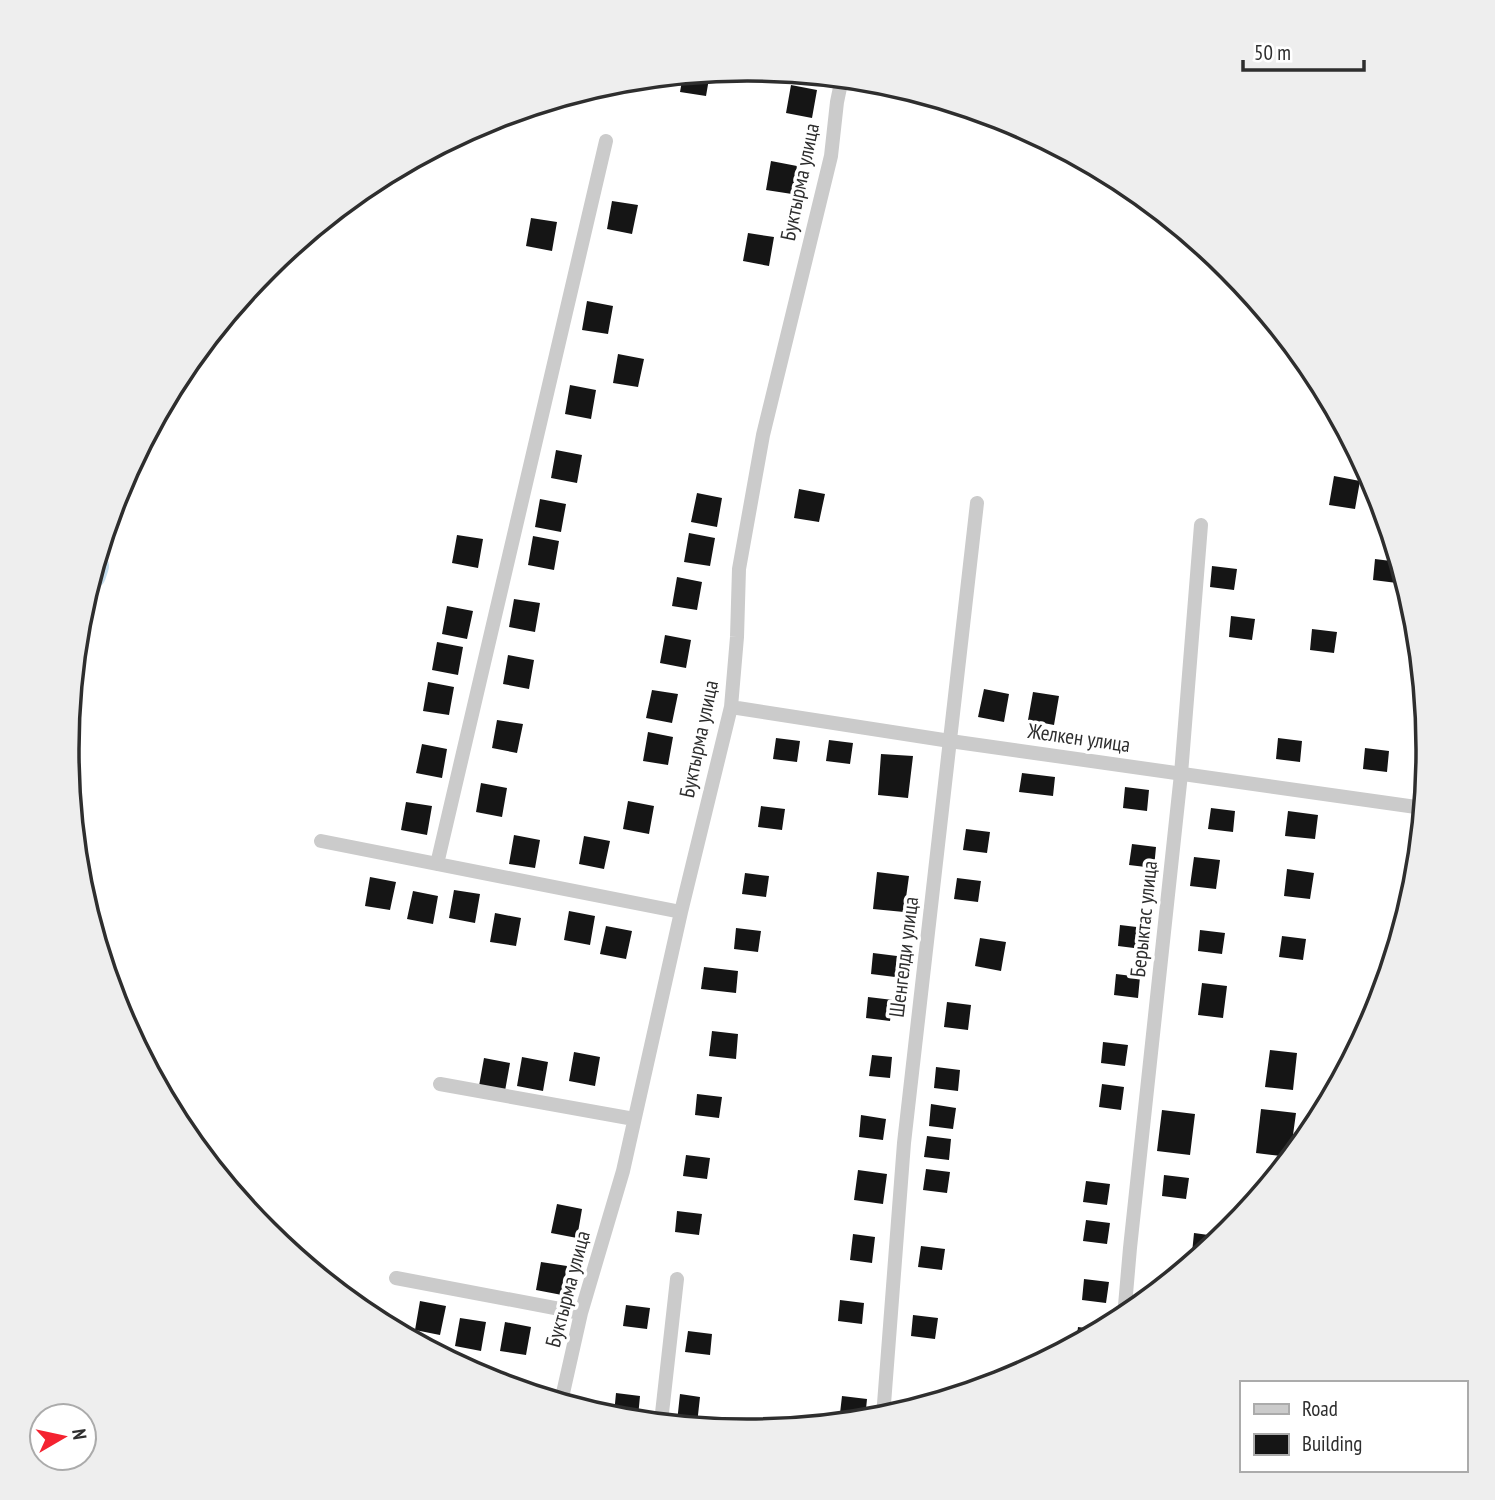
<svg xmlns="http://www.w3.org/2000/svg" width="1495" height="1500" viewBox="0 0 1495 1500" font-family="'PT Sans Narrow',sans-serif">
  <style>
    .lines { fill: none; stroke-linecap: round; stroke-linejoin: round }
    .river { stroke: #c5deee; stroke-width: 28 }
    .building { fill: #151515 }
    .minor { stroke: #cbcbcb; stroke-width: 14 }
    .labels { text-anchor: middle; stroke-width: 7; stroke-linejoin: round; paint-order: stroke }
    .street-label { font-size: 21px; fill: #2e2e2e; stroke: #fff }
    .rim { fill: none; stroke: #2e2e2e; stroke-width: 3.5 }
  </style>
  <rect width="100%" height="100%" fill="#fff"/>
  <g class="lines">
    <path class="river" d="M92,575l3,-9"/>
  </g>
  <path class="building" d="M703,73h7l-4,23 -26,-4 3,-17z
    M791,85l26,5 -5,28 -26,-5z
    M771,161l26,5 -5,28 -26,-4z
    M612,201l26,4 -6,29 -25,-5z
    M531,218l26,4 -5,29 -26,-5z
    M748,233l26,4 -5,29 -26,-5z
    M587,301l26,5 -5,28 -26,-4z
    M618,354l26,5 -6,28 -25,-4z
    M570,385l26,5 -5,29 -26,-5z
    M556,450l26,5 -5,28 -26,-5z
    M1334,476l26,5 -5,28 -26,-4z
    M799,489l26,5 -6,28 -25,-4z
    M697,493l25,5 -5,29 -26,-5z
    M540,499l26,5 -5,28 -26,-5z
    M689,533l26,5 -5,28 -26,-4z
    M457,535l26,4 -5,29 -26,-5z
    M533,536l26,5 -5,29 -26,-5z
    M1375,559l24,3 -2,21 -24,-3z
    M1212,566l25,3 -3,21 -24,-3z
    M677,577l25,5 -5,28 -25,-4z
    M514,599l26,4 -5,29 -26,-5z
    M447,606l26,5 -6,28 -25,-5z
    M1231,616l24,3 -3,21 -23,-3z
    M1312,629l25,3 -3,21 -24,-3z
    M665,635l26,5 -5,28 -26,-5z
    M437,642l26,5 -5,28 -26,-5z
    M508,655l26,5 -5,29 -26,-5z
    M428,682l26,5 -5,28 -26,-4z
    M984,689l25,5 -5,28 -26,-5z
    M652,690l26,4 -6,29 -26,-5z
    M1033,692l26,4 -5,29 -26,-5z
    M497,720l26,4 -6,29 -25,-5z
    M648,732l25,5 -5,28 -25,-4z
    M776,738l24,3 -3,21 -24,-3z
    M1278,738l24,3 -2,21 -24,-3z
    M829,740l24,3 -3,21 -24,-3z
    M422,744l25,5 -5,29 -26,-5z
    M1365,748l24,3 -2,21 -24,-3z
    M881,754l32,2 -5,42 -30,-3z
    M1022,773l33,4 -2,19 -34,-4z
    M481,783l26,5 -5,29 -26,-5z
    M1125,787l24,3 -2,21 -24,-3z
    M628,801l26,5 -5,28 -26,-5z
    M406,802l26,4 -5,29 -26,-5z
    M761,806l24,3 -3,21 -24,-3z
    M1211,808l24,3 -2,21 -25,-3z
    M1288,811l30,4 -3,24 -30,-3z
    M966,829l24,3 -3,21 -24,-3z
    M514,835l26,5 -5,28 -26,-4z
    M584,836l26,5 -6,28 -25,-5z
    M1132,844l24,3 -2,21 -25,-3z
    M1194,857l26,3 -4,29 -26,-3z
    M1287,869l27,4 -4,26 -26,-3z
    M877,872l32,4 -5,36 -31,-3z
    M745,873l24,3 -3,21 -24,-3z
    M370,877l26,5 -6,28 -25,-4z
    M957,878l24,3 -3,21 -24,-3z
    M454,890l26,4 -5,29 -26,-5z
    M413,891l25,5 -5,28 -26,-5z
    M569,911l26,5 -5,29 -26,-5z
    M495,913l26,5 -5,28 -26,-4z
    M1120,925l25,3 -3,21 -24,-3z
    M606,926l26,5 -6,28 -26,-5z
    M736,928l25,3 -3,21 -24,-3z
    M1200,930l25,3 -3,21 -24,-3z
    M1282,936l24,3 -3,21 -24,-3z
    M980,938l26,4 -5,29 -26,-5z
    M873,953l24,3 -2,21 -24,-3z
    M704,967l34,4 -2,22 -35,-4z
    M1116,974l24,3 -2,21 -24,-3z
    M1202,983l25,3 -4,32 -25,-3z
    M868,997l25,3 -3,21 -24,-3z
    M947,1002l24,3 -3,25 -24,-3z
    M712,1031l26,3 -2,25 -27,-3z
    M1103,1042l25,3 -3,21 -24,-3z
    M1270,1050l27,3 -4,37 -28,-3z
    M574,1052l26,5 -5,29 -26,-5z
    M872,1055l20,2 -2,21 -21,-2z
    M522,1057l26,5 -5,29 -26,-5z
    M484,1058l26,5 -5,28 -26,-5z
    M936,1067l24,3 -2,21 -24,-3z
    M1102,1084l22,3 -3,23 -22,-3z
    M697,1094l25,3 -3,21 -24,-3z
    M931,1104l25,4 -3,21 -24,-3z
    M1261,1109l35,4 -6,44 -34,-4z
    M1162,1110l33,4 -5,41 -33,-4z
    M861,1115l25,4 -3,21 -24,-3z
    M927,1136l24,3 -2,21 -25,-3z
    M686,1155l24,3 -3,21 -24,-3z
    M926,1169l24,3 -3,21 -24,-3z
    M858,1170l29,4 -4,30 -29,-4z
    M1164,1175l25,3 -3,21 -24,-3z
    M1086,1181l24,3 -3,21 -24,-3z
    M557,1204l25,5 -5,29 -26,-5z
    M677,1211l25,3 -3,21 -24,-3z
    M1086,1220l24,3 -3,21 -24,-3z
    M1194,1233l29,4 -32,26z
    M853,1234l22,3 -3,26 -22,-3z
    M921,1246l24,3 -3,21 -24,-3z
    M541,1262l26,4 -5,29 -26,-5z
    M1084,1279l25,3 -3,21 -24,-3z
    M840,1300l24,3 -2,21 -24,-3z
    M420,1301l26,5 -6,29 -25,-5z
    M626,1305l24,3 -3,21 -24,-3z
    M913,1315l25,3 -3,21 -24,-3z
    M460,1318l26,4 -5,29 -26,-5z
    M505,1322l26,5 -5,28 -26,-4z
    M1078,1327l22,3 -24,13z
    M688,1331l24,3 -2,21 -25,-3z
    M616,1393l24,3 -2,21 -24,-3z
    M680,1394l20,3 -3,27 -20,-2z
    M842,1396l25,3 -2,20 -26,3z"/>
  <g class="lines">
    <path class="minor" d="M731,707l219,34 473,67
      M321,841l360,71
      M437,864l169,-723
      M440,1084l194,35
      M396,1278l185,35
      M1124,1317l6,-69 51,-474 20,-249
      M561,1402l20,-89 42,-142 58,-259 50,-205 6,-70 2,-68 24,-134 68,-279 6,-54 5,-24
      M883,1417l21,-274 73,-640
      M661,1422l16,-143"/>
  </g>
  <g class="labels">
    <g class="street-label">
      <text transform="translate(800 182) rotate(-78)" y="7">Буктырма улица</text>
      <text transform="translate(1079 738) rotate(8)" y="7">Желкен улица</text>
      <text transform="translate(699 739) rotate(-78)" y="7">Буктырма улица</text>
      <text transform="translate(1144 919) rotate(-84)" y="7">Берыктас улица</text>
      <text transform="translate(904 957) rotate(-83)" y="7">Шенгелди улица</text>
      <text transform="translate(568 1289) rotate(-75)" y="7">Буктырма улица</text>
    </g>
  </g>
  <path d="M0 0H1495V1500H0ZM747 81H748A668 668 0 0 1 1416 749V751A668 668 0 0 1 748 1419H747A668 668 0 0 1 79 751V749A668 668 0 0 1 747 81Z" fill="#eee" fill-rule="evenodd"/>
  <path class="rim" d="M747 81H748A668 668 0 0 1 1416 749V751A668 668 0 0 1 748 1419H747A668 668 0 0 1 79 751V749A668 668 0 0 1 747 81Z"/>
  <rect x="1240" y="1381" width="228" height="91" fill="#ffffff" stroke="#ababab" stroke-width="2"/>
  <rect x="1254" y="1404" width="35" height="10" fill="#cbcbcb" stroke="#ababab" stroke-width="2"/>
  <text x="1302" y="1416" font-size="21" fill="#2e2e2e">Road</text>
  <rect x="1254" y="1434" width="35" height="21" fill="#151515" stroke="#ababab" stroke-width="2"/>
  <text x="1302" y="1451" font-size="21" fill="#2e2e2e">Building</text>
  <g transform="translate(63 1437) rotate(81)"><circle r="33" fill="#ffffff" stroke="#ababab" stroke-width="2"/>
  <path d="M0-5L12 26L0 18L-12 26Z" fill="#f42230"/>
  <text y="-10" font-size="19" font-weight="bold" text-anchor="middle" fill="#2e2e2e">N</text>
  </g>
  <path d="M1243 60v10h121v-10" fill="none" stroke="#2e2e2e" stroke-width="3.5"/>
  <text x="1254" y="60" font-size="21" fill="#2e2e2e" stroke="#ffffff" stroke-width="5" paint-order="stroke">50 m</text>
</svg>
